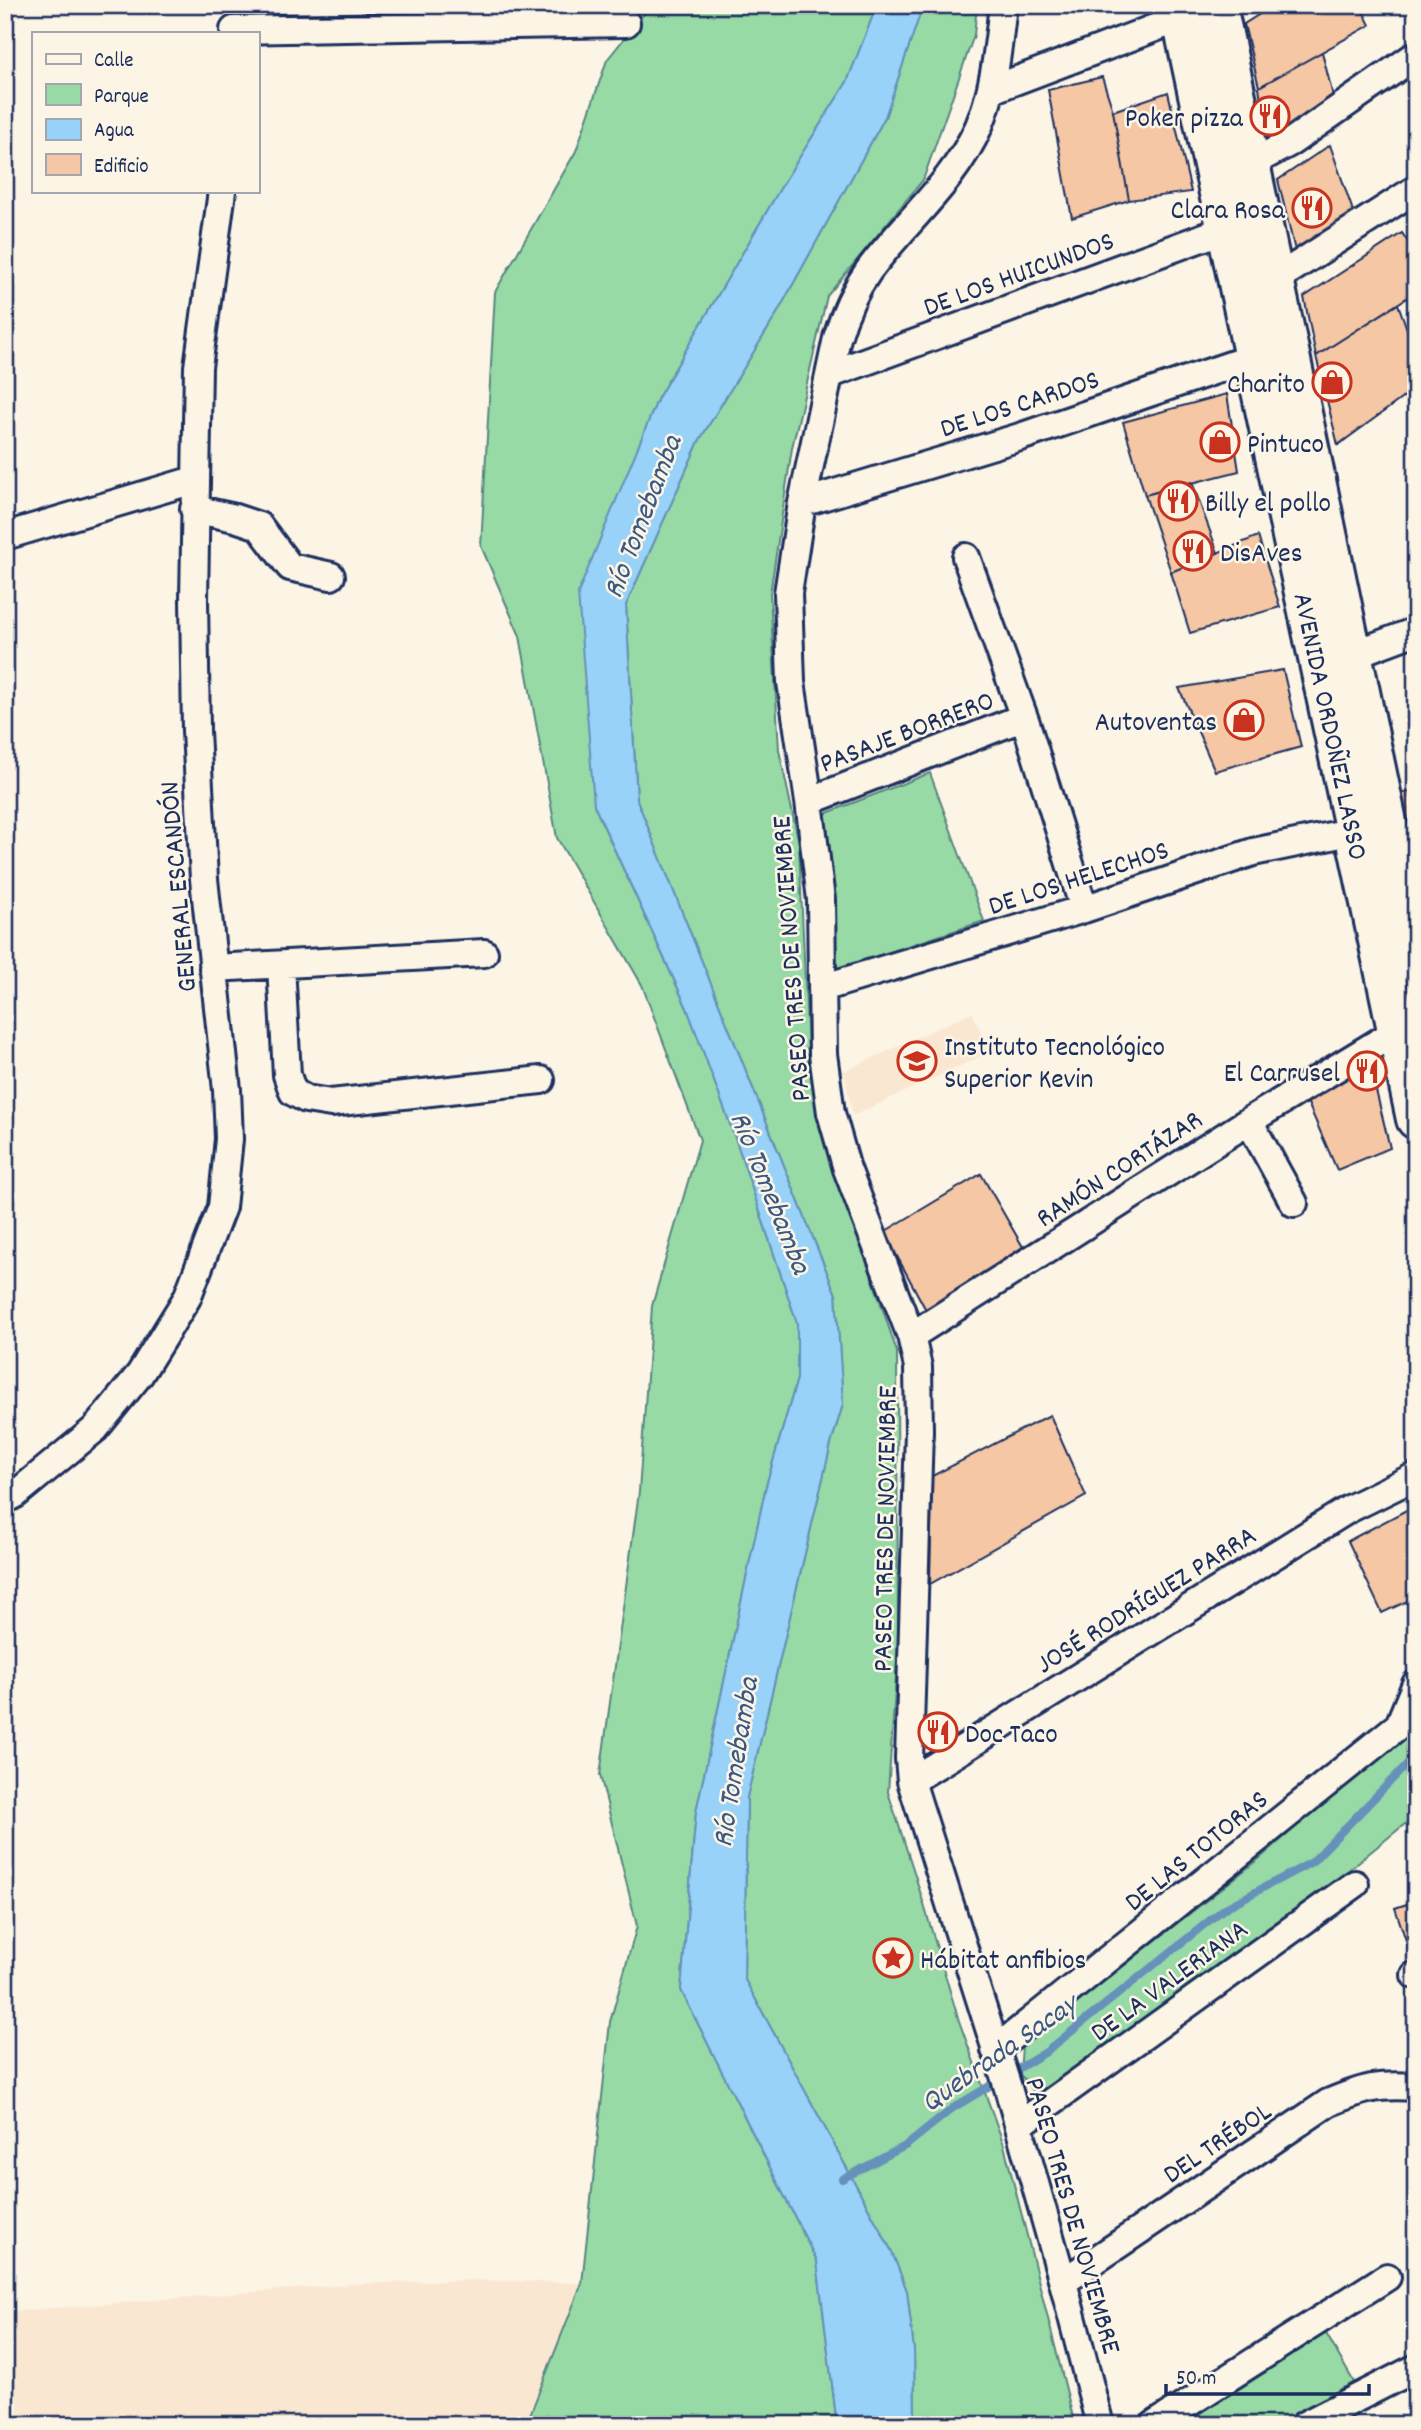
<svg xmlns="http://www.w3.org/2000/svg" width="1421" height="2430" viewBox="0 0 1421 2430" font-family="Dekko,sans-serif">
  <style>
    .built { fill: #fae7d2 }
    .green { fill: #97daa5; stroke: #598482; stroke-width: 2 }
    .water { fill: #98d2f8; stroke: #6691ba; stroke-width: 2 }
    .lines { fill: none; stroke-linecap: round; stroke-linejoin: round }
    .stream { stroke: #6691ba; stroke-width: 8 }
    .building { fill: #f5c7a4; stroke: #1b2f5e; stroke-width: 2 }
    .street-casing { stroke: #1b2f5e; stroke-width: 32 }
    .primary-casing { stroke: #1b2f5e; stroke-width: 44 }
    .street { stroke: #fcf5e5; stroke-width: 26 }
    .primary { stroke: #fcf5e5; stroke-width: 38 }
    .labels { text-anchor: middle; stroke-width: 5; stroke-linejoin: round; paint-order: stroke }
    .poi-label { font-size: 28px; fill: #1b2f5e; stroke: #fcf5e5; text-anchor: start }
    .street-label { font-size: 28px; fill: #1b2f5e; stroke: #fcf5e5 }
    .water-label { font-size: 30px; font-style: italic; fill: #3a5884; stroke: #fcf5e5 }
  </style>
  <rect width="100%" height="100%" fill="#fcf5e5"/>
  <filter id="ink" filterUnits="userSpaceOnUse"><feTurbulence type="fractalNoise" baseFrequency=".0143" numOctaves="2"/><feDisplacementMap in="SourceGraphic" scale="14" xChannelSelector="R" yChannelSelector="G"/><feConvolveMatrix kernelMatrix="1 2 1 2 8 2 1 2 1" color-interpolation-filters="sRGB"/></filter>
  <g filter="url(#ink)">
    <path class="built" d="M972,1012l18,40 -137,64 -9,-45z
      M472,2280l110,3 255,142h-832v-113l347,-28z"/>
    <path class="green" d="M651,5h226l-30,77 -63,100 -126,216 -66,166 2,241 93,203 50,135 60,180v56l-31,107 -70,326 -15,178 136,271 20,164h-311l56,-142 28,-261 27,-96 -37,-151 39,-283 13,-186 48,-166 -58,-155 -85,-147 -37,-202 -39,-90 14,-254 81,-141 31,-91z
      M923,5h54l-3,30 -51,145 -96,116 -35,152 -22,146 9,156 20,93 9,206 12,71 77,232 1,296 -10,144 27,83 44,146 45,124 71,280h-160l-1,-74 -7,-60 -16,-41 -147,-272 3,-181 84,-353 12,-40 -7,-109 -199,-495 -11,-195 73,-164 76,-124 110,-200z
      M930,773l54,148 -152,50 -10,-156z
      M1416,1718v97l-81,66 -299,214 -16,-21 2,-28 238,-188 148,-127z
      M1320,2323l43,75 -44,27h-162z"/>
    <path class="water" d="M877,5h46l-38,112 -110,200 -76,124 -73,164 11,195 199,495 7,109 -12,40 -84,353 -3,181 147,272 16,41 7,60 1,74h-78l-20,-164 -136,-271 15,-178 70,-326 31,-107v-56l-60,-180 -50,-135 -93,-203 -16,-212 80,-195 126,-216 63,-100z"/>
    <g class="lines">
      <path class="stream" d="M842,2179l65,-34 46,-37 93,-56 179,-144 87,-46 104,-107"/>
    </g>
    <path class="building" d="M1274,5h86l10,20 -111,62 -15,-63z
      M1322,52l14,56 -67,42 -10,-63z
      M1102,77l11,34 16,89 -57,18 -24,-128z
      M1168,92l23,100 -62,8 -16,-89z
      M1330,145l24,69 -59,37 -17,-71z
      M1402,233l14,21v38l-100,64 -12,-59z
      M1398,304l18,50v34l-78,57 -22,-89z
      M1227,394l12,77 -94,24 -22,-73z
      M1192,482l26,71 -47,19 -26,-77z
      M1258,536l22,71 -90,26 -19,-61z
      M1283,670l18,77 -86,24 -36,-83z
      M1416,789v48l-6,2 -9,-45z
      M1370,1066l20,82 -53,22 -31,-71z
      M981,1174l42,73 -97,63 -42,-78z
      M1050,1415l36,81 -156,88 2,-108z
      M1412,1507l4,4v86l-34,16 -34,-72z
      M1416,1901v59l-3,1 -18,-53z"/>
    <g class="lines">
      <g class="street-casing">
        <path id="street" d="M1003,5c-5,41 -8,83 -24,121 -25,57 -74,96 -110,144 -15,21 -25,44 -32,68l-35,165 -14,90 3,89 18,119 12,99 2,154 8,59 16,56 64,167 7,31 1,64 -10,328 2,22 97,307 55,194 37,143
          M234,30l392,-7
          M991,90l190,-72
          M1250,164l41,-22 125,-87
          M1273,277l17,-7 126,-81
          M831,374l395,-145
          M802,503l218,-66 234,-80
          M194,509l41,9 24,8 31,41 41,9
          M5,536l189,-56
          M966,557l60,166
          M1352,655l64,-24
          M809,801l205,-80 12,2 58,186
          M281,965l6,110 6,17 13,7 25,4 210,-23
          M213,968l271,-15
          M822,988l262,-79 169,-57 102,-21
          M1249,1121l45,82
          M911,1336l338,-215 148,-90
          M5,1500l11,-6 79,-65 45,-55 47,-76 35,-91 7,-68 -2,-49 -23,-211 -8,-148 -2,-131 4,-233 24,-176
          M911,1781l438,-272 67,-33
          M1415,1975h1
          M995,2050l404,-325 17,-41
          M1019,2125l336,-241
          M1063,2282l265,-179c36,-15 49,-19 88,-16
          M1154,2425l233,-148
          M1304,2425l112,-57"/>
      </g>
      <g class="primary-casing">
        <g id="primary">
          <path id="s1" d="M1179,5l237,1114"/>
          <path d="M1217,5l199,956"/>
        </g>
      </g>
      <use href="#street" class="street"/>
      <use href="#primary" class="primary"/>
    </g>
  </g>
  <defs>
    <g id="restaurant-ring" transform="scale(2.0125)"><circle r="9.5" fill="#fcf5e5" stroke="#c8321e" stroke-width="1.5"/><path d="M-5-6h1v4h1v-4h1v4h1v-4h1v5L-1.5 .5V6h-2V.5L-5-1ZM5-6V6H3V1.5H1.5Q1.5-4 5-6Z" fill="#c8321e"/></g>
    <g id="shop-ring" transform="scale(2.0125)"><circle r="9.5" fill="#fcf5e5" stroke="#c8321e" stroke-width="1.5"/><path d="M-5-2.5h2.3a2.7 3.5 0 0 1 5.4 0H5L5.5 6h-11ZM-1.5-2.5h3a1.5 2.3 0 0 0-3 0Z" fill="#c8321e"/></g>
    <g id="university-ring" transform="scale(2.0125)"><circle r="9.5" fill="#fcf5e5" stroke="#c8321e" stroke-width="1.5"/><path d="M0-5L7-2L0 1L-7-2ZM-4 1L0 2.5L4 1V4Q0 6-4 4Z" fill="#c8321e"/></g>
    <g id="sight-ring" transform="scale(2.0125)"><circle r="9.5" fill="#fcf5e5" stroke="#c8321e" stroke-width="1.5"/><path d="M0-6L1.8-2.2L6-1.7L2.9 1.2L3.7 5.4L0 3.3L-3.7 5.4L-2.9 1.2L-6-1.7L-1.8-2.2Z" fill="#c8321e"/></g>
  </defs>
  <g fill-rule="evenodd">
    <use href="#restaurant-ring" x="1270" y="116"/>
    <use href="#restaurant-ring" x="1312" y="208"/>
    <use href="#shop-ring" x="1332" y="382"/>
    <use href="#shop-ring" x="1220" y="442"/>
    <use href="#restaurant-ring" x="1178" y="501"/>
    <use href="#restaurant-ring" x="1193" y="551"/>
    <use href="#shop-ring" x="1244" y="720"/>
    <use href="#university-ring" x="917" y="1061"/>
    <use href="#restaurant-ring" x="1367" y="1071"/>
    <use href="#restaurant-ring" x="938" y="1732"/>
    <use href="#sight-ring" x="893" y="1958"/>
  </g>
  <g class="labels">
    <g class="poi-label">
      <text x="1243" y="126" text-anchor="end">Poker pizza</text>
      <text x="1285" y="218" text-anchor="end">Clara Rosa</text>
      <text x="1305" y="392" text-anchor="end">Charito</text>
      <text x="1247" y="452">Pintuco</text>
      <text x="1205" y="511">Billy el pollo</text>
      <text x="1220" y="561">DisAves</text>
      <text x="1217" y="730" text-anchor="end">Autoventas</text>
      <text x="944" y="1055">Instituto Tecnológico<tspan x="944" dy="32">Superior Kevin</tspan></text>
      <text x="1340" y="1081" text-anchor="end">El Carrusel</text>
      <text x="965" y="1742">Doc Taco</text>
      <text x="920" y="1968">Hábitat anfibios</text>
    </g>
    <g class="street-label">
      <text transform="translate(1018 272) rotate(-20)" y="10">DE LOS HUICUNDOS</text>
      <text transform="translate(1019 402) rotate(-18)" y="10">DE LOS CARDOS</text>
      <text dy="10" stroke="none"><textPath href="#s1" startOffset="737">AVENIDA ORDOÑEZ LASSO</textPath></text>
      <text transform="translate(906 730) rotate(-21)" y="10">PASAJE BORRERO</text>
      <text transform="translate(1078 876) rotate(-18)" y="10">DE LOS HELECHOS</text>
      <text transform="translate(176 887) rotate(-95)" y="10">GENERAL ESCANDÓN</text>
      <text transform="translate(789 959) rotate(-94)" y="10">PASEO TRES DE NOVIEMBRE</text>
      <text transform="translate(1118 1167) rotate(-33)" y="10">RAMÓN CORTÁZAR</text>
      <text transform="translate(883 1529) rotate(-89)" y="10">PASEO TRES DE NOVIEMBRE</text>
      <text transform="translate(1145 1598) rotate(-32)" y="10">JOSÉ RODRÍGUEZ PARRA</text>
      <text transform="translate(1195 1849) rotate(-39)" y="10">DE LAS TOTORAS</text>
      <text transform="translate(1168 1979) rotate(-36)" y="10">DE LA VALERIANA</text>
      <text transform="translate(1216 2141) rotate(-34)" y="10">DEL TRÉBOL</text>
      <text transform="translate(1075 2215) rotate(74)" y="10">PASEO TRES DE NOVIEMBRE</text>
    </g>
    <g class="water-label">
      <text transform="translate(641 516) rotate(-69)" y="10">Río Tomebamba</text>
      <text transform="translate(772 1192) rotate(68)" y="10">Río Tomebamba</text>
      <text transform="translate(734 1762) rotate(-81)" y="10">Río Tomebamba</text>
      <text transform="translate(998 2052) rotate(-35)" y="10">Quebrada Sacay</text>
    </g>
  </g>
  <rect width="1421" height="2430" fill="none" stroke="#fcf5e5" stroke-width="28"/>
  <rect x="14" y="14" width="1393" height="2402" fill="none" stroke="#1b2f5e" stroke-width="2.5" filter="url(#ink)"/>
  <rect x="32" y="32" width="228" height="161" fill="#fcf5e5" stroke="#a2a6af" stroke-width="2"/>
  <rect x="46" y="54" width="35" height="10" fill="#fcf5e5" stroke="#a2a6af" stroke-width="2"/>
  <text x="94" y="66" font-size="21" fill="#1b2f5e">Calle</text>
  <rect x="46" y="84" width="35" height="21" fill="#97daa5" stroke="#a2a6af" stroke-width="2"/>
  <text x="94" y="102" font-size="21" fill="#1b2f5e">Parque</text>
  <rect x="46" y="119" width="35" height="21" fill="#98d2f8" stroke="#a2a6af" stroke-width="2"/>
  <text x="94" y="136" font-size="21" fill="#1b2f5e">Agua</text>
  <rect x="46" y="154" width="35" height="21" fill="#f5c7a4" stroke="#a2a6af" stroke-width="2"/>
  <text x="94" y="172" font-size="21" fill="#1b2f5e">Edificio</text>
  <path d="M1166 2384v10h203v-10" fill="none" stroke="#1b2f5e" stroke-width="3.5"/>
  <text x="1176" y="2384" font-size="21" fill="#1b2f5e" stroke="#fcf5e5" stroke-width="5" paint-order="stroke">50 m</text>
</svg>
